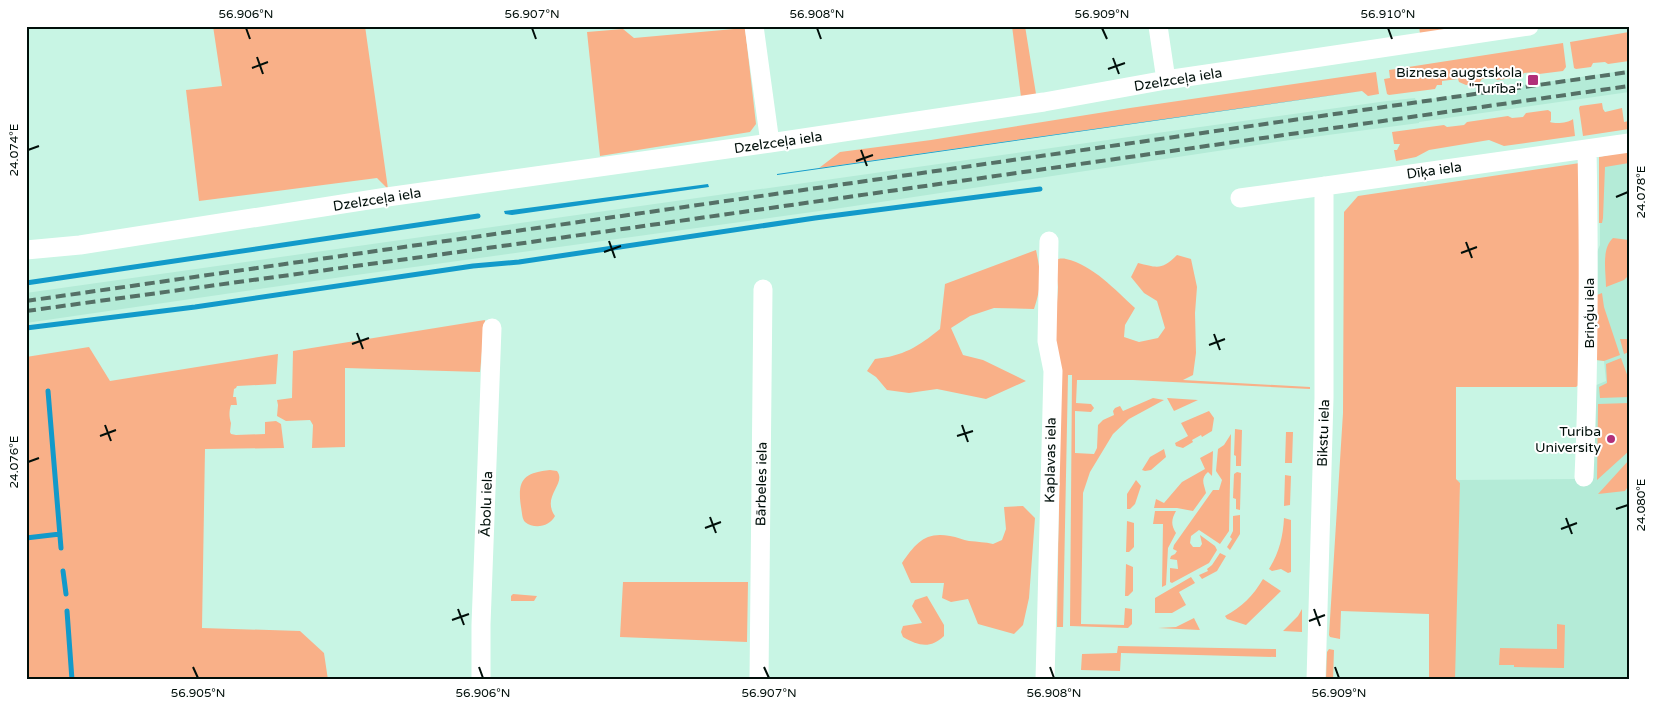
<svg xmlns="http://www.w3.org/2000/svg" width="1655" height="706" viewBox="0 0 1655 706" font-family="'Varela Round',sans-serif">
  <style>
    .built { fill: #b4ebd7 }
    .green { fill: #f9b088 }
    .water { fill: #129aca }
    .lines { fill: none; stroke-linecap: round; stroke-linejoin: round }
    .stream { stroke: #129aca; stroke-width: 5 }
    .minor { stroke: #fff; stroke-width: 19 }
    .rail { stroke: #557066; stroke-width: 4; stroke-dasharray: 10 5; stroke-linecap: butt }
    .ticks { fill: none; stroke: #010f0a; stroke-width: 2 }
    .poi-dot { fill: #b12f79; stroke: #fff; stroke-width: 2 }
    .labels { text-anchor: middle; stroke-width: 4; stroke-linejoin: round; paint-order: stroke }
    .poi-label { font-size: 14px; fill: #010f0a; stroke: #fff; text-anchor: end }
    .street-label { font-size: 14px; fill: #010f0a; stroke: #fff }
    .neatline { fill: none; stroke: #010f0a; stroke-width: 2 }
    .ticks-label { font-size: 12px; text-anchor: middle; fill: #010f0a }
  </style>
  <rect width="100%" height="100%" fill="#c8f5e4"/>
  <path class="built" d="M1629,70v22l-210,30v1l-129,17 -449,68 -492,68 -323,47v-30l1131,-160 230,-32 28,-3 1,3z
    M1629,159v521h-196l24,-111 3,-86 -4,-3 120,-1 18,-93 12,-5 -2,-20 -8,-1v-106l4,-9v-82z"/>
  <path class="green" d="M213,26h152l23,163 -11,-11 -178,23 -13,-111 36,-4z
    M1012,26h13l11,68 -15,3z
    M1419,26h51l-50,8z
    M745,28l11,96 -6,8 -150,24 -13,-124 36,-3 11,9z
    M1629,32v29l-21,3 -3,-2 -12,1 -2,4 -15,2 -2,-1 -4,-26z
    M1563,43l3,24 -3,4 -24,3 -4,-2 -11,1 -3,4 -24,3 -4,-3 -11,2 -2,3 -14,3 -7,-3 -1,-3 -16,2v4h-5l-2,4 -46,6 -2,-1 -3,-15 6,-1 -1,-8z
    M1376,72l3,22 -11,2 -6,-5 -543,77 21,-16 91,-12 199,-32z
    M1602,103l1,6 2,3 17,-4 2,14 5,-1v8l-46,7 -4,-28 1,-2z
    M1548,110l3,2v8l-1,2c6,2 18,1 23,-3l2,17 -71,10 -15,-6 -60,10 -13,7 -20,4 -2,-11h3l3,-6h-6l-2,-12 52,-7 3,2 17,-2 3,-3 41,-6 4,2 11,-1 3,-4z
    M1629,151v12l-24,4 -2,51 -1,5h-3v-66z
    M1580,163l1,220 -5,4h-120v92l4,4 -5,197h-26v-66l-88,-3 -1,28 -10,-2 -1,-2 14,-222 1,-201 14,-16z
    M1613,238l16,2v35l-5,5 -18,7c0,-15 -5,-38 7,-49z
    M1036,250c5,24 6,35 -2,59l-40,-1 -24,8 -19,12 12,27 20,5 43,21 -40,18 -49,-10 -28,4 -22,-3 -11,-13 -9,-6 8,-12c28,-3 43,-12 65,-30l5,-45z
    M1177,255l14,4 6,28 -2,26 1,40 -3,22 -10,5 127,7v2l-177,-9h-56l-1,23 15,1 3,4 -3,4 -16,-1v42l19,1 3,-6 1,-23 5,-5 11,-5 -1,-4 2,-3 5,-2 3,5 30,-13 11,2 -35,19 -16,15 -23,38 -7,21 -2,131 43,1 1,-17 7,1v15l-4,4 -58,-2 2,-251h-4l-5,252h-6l2,-131 -5,-148 4,-61 -4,-27c4,-1 8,-2 12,-1 27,6 49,31 69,49l-10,17 -1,12 15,5 19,-4 7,-10 -8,-27 -13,-8 -13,-16 7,-14c20,5 24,7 39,-8z
    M1602,293l2,14 16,48 -16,6 -8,-1 1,-65z
    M485,320l-5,52 -135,-4v79l-33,1 1,-23 -3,-5 -24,1 -9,-5 1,-11 -1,-5 15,-2 1,-47z
    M1620,339h9v13l-5,2z
    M89,347l21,34 168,-27 -2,30 -39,2 -1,2 -2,1 -1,8h3l1,8h-6c-2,5 -2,13 0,18l-1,9 1,2 5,1 29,-1v-12l11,-1 5,3 3,24 -79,1 -3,179 98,3 24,22 4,27h-302v-323z
    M1621,358l8,22v17l-29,1 -1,-11 8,-4 -1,-19z
    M1167,398l31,2 -24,11z
    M1629,403v48l-32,29 1,-76z
    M1209,411l5,7 -2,13 -10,6 -1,-2 -9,5 1,2 -10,6 -7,-2 -1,-3 13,-7 -7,-13z
    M1235,429l7,1 -1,36h-5v-10l-2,-1z
    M1286,432h7l-1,31h-7z
    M1231,434l-2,97 -9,13 -21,-14 -8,6 -1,7 3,4h7l2,-3 -2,-9 15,11 2,4 -8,13 -37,20 -2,-1v-14l8,1 -1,-9 -7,-1 1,-3 4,-2 2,-3 -4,-2 1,-4 39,-55h6l3,-10 -6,-9 2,-22 6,-4z
    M1164,449l2,8 -15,13 -6,1 -3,-1 8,-13z
    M1213,451l-1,25 -4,-4c-8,7 -4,12 -2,21l-13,18 -16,-3h-23l2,-9 8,4 18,-21 23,-13 -5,-11z
    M1629,460v25l-4,6 -27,3z
    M550,470l7,1c10,13 -16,25 -2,45 -5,10 -20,14 -30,6 -3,-3 -3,-10 -4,-15 -4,-27 2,-34 29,-37z
    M1237,472l4,1 -1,37 -4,-1v-10l-3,-1 1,-24z
    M1285,475l6,1 -1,29 -6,1z
    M1136,480l5,6 -6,18 -5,5h-3v-15z
    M1023,506l12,12 -6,80 -6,27 -9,9 -36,-10 -10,-25 -17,3 -9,-4 2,-15h-33l-9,-20c13,-19 23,-32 48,-27 7,1 13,4 19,5 9,1 16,1 24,3l9,-4 4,-11 -2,-22z
    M1155,511h21c-5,9 -5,14 0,22l-8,15 -2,37 -4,2 1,-63h-10z
    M1240,515v19l-10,16 -3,-3 5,-8 -2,-2 3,-6v-15z
    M1284,518l7,2v52l-3,1 -7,-4 -9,2 -3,-2c10,-16 14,-32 15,-51z
    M1127,521l7,2v24l-5,5h-3z
    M1220,553l6,3 -9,15 -15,8 -3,-4 9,-4 -1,-2 5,-4z
    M1126,564l7,3v24l-5,5h-3z
    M1191,577l4,6 -16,9 7,13 -14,8h-17v-15z
    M1263,579l18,12 -35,34 -19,-6 -2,-3c17,-9 28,-20 38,-37z
    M623,582h125l-1,60 -127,-5z
    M513,594l24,2 -3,5h-23v-5z
    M927,596l17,29v11c-14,13 -25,10 -41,1l-2,-5 2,-6 19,-3 -10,-17 3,-6z
    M1302,609v23l-19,-1 15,-15z
    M1194,618l6,12 -42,-2 18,-1z
    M1557,624l8,1 -1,43 -50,-1v-2h-15l1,-17 57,1z
    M1118,646l158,3v8l-155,-4 -1,18 -39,-1 1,-16 35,-1z
    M1329,649l5,1 -1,30h-7l1,-28z"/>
  <path class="water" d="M1362,91l-585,84v-1z
    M708,184l1,3 -197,28 -7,-1 -1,-3z"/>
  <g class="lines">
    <path class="stream" d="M26,283l452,-67
      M26,328l169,-21 278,-41 46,-4 296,-44 225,-29
      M48,391l13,157
      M26,538l34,-4
      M63,571l3,23
      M67,611l5,69"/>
    <path class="minor" d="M754,26l16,117
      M1158,26l8,54
      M1240,198l389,-55
      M26,250l54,-5 307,-48 383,-54 274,-41 122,-22 363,-54
      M1584,477c5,-110 5,-219 3,-328
      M481,680v-55l11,-297
      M759,680l4,-391
      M1045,680l8,-309 -6,-30 2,-100
      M1316,680l8,-282v-212"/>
    <path class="rail" d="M26,301l1603,-229
      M26,311l498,-68 1105,-157"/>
  </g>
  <path class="ticks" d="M246,28l4,11M532,28l4,11M817,28l4,11M1102,28l5,11M1388,28l4,11M257,57l6,17M1113,58l6,16M252,68l16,-6M1108,69l17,-6M28,150l11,-4M861,150l6,16M856,161l17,-6M1616,197l12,-5M609,241l6,17M1466,242l6,16M604,252l17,-6M1461,253l16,-6M357,333l6,16M1214,334l6,16M352,344l17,-6M1209,345l16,-6M105,425l6,16M962,425l6,17M100,436l16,-6M957,436l16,-5M28,462l11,-4M1616,509l12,-4M710,517l6,16M1566,518l6,16M705,528l16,-6M1561,529l16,-6M458,609l6,16M1314,609l6,17M452,620l17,-6M1309,621l16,-6M193,667l5,11M479,667l4,11M764,667l5,11M1050,667l4,11M1335,667l4,11"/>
  <g class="poi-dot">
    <rect x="1527" y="74" width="12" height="12" rx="2.5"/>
    <circle cx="1611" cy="439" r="5"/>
  </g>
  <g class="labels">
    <g class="poi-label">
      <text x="1522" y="77">Biznesa augstskola<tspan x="1522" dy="16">"Turība"</tspan></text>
      <text x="1601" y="436">Turiba<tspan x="1601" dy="16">University</tspan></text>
    </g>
    <g class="street-label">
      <text transform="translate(1178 79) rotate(-9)" y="5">Dzelzceļa iela</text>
      <text transform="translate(778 142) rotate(-8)" y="5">Dzelzceļa iela</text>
      <text transform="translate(1434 170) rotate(-8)" y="5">Dīķa iela</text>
      <text transform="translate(377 199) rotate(-9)" y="5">Dzelzceļa iela</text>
      <text transform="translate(1589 313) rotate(-90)" y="5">Briņģu iela</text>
      <text transform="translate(1323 433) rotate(-88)" y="5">Bikstu iela</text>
      <text transform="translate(1050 460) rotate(-89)" y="5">Kaplavas iela</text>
      <text transform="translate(761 484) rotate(-89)" y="5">Bārbeles iela</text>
      <text transform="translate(486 504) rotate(-88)" y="5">Ābolu iela</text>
    </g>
  </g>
  <rect width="1655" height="706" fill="none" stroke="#ffffff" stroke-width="55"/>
  <rect x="28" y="28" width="1600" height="650" class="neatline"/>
  <g class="ticks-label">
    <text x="246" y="18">56.906°N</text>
    <text x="532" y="18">56.907°N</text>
    <text x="817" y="18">56.908°N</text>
    <text x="1102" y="18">56.909°N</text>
    <text x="1388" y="18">56.910°N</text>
    <text transform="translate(14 150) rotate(-90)" y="4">24.074°E</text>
    <text transform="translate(1641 192) rotate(-90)" y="4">24.078°E</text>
    <text transform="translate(14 462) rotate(-90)" y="4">24.076°E</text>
    <text transform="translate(1641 505) rotate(-90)" y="4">24.080°E</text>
    <text x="198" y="697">56.905°N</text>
    <text x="483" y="697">56.906°N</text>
    <text x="769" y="697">56.907°N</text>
    <text x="1054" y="697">56.908°N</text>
    <text x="1339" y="697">56.909°N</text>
  </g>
</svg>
